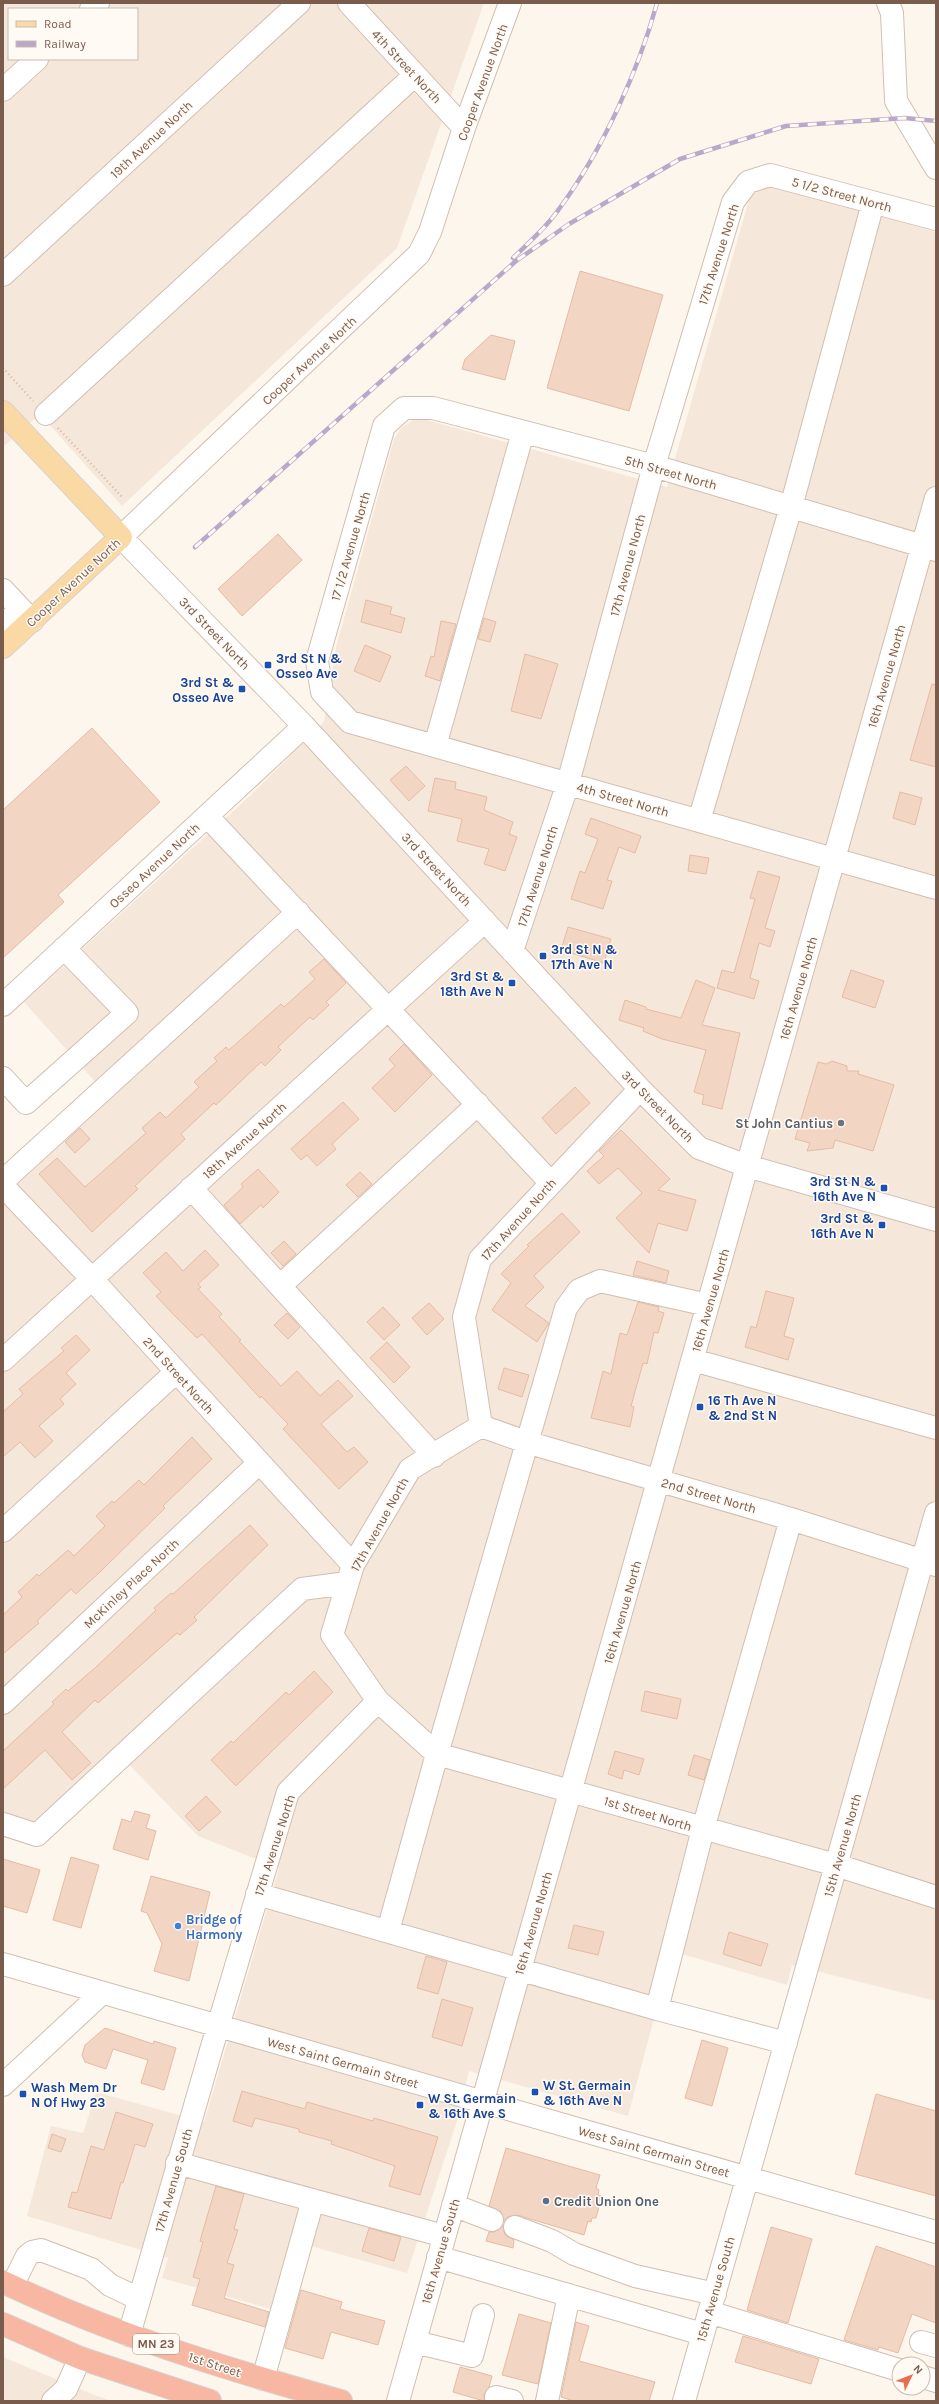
<svg xmlns="http://www.w3.org/2000/svg" width="939" height="2404" viewBox="0 0 939 2404" font-family="Karla,sans-serif">
  <style>
    .residential { fill: #f5e8da; fill-rule: evenodd }
    .building { fill: #f3d5c3; stroke: #e6bba3 }
    .lines { fill: none; stroke-linecap: round; stroke-linejoin: round }
    .minor-casing { stroke: #d1beb0; stroke-width: 24 }
    .major-casing { stroke: #dad1cd; stroke-width: 24 }
    .highway-casing { stroke: #dad1cd; stroke-width: 24 }
    .path { stroke: #d9b8a5; stroke-width: 2.5; stroke-dasharray: 1 3; stroke-linecap: butt }
    .minor { stroke: #fff; stroke-width: 22 }
    .major { stroke: #fbd9a5; stroke-width: 22 }
    .highway { stroke: #f7b7a3; stroke-width: 22 }
    .rail-casing { stroke: #b9a8c9; stroke-width: 4.5 }
    .rail { stroke: #fffaf3; stroke-width: 3; stroke-dasharray: 9; stroke-linecap: butt }
    .transit-dot { fill: #1a4fb4; stroke: #fffaf3; stroke-width: 1.5 }
    .worship-dot { fill: #6b7280; stroke: #fffaf3; stroke-width: 1.5 }
    .shop-dot { fill: #3f7fe0; stroke: #fffaf3; stroke-width: 1.5 }
    .service-dot { fill: #5c6f8a; stroke: #fffaf3; stroke-width: 1.5 }
    .labels { text-anchor: middle; stroke-width: 3; stroke-linejoin: round; paint-order: stroke }
    .shield { fill: #fffaf3; stroke: #a28b7f; stroke-width: 1 }
    .shield-label { font-size: 12px; font-weight: bold; fill: #7a5c4d }
    .street-label { font-size: 13px; fill: #7a5c4d; stroke: #fffaf3 }
    .transit-label { font-size: 13px; font-weight: bold; fill: #164399; stroke: #fffaf3; text-anchor: start }
    .worship-label { font-size: 13px; font-weight: bold; fill: #5b616d; stroke: #fffaf3; text-anchor: end }
    .shop-label { font-size: 13px; font-weight: bold; fill: #366cbe; stroke: #fffaf3; text-anchor: start }
    .service-label { font-size: 13px; font-weight: bold; fill: #4e5e75; stroke: #fffaf3; text-anchor: start }
  </style>
  <rect width="100%" height="100%" fill="#fdf6ec"/>
  <path class="residential" d="M3,3h481l-87,245 -275,258 -82,-92 -37,33zM9,9h128v50h-128z
    M764,183l172,49v1769l-144,-36 -5,20 -115,-34 -44,165 -159,-45 -12,50 -50,152 -114,-32 -19,69 -112,-32 6,-20 -141,-42 24,-90 32,7 13,-41 108,30 75,-254 -81,-32 -83,-86 -82,78 -30,-11v-627l103,-96 -82,-92 228,-208 72,-72 12,-75 58,-208 8,-12 11,-7h14l240,67 83,-291 4,-10z
    M3,2357l89,37 19,7h-108z"/>
  <path class="building" d="M580,271l83,24 -34,116 -82,-23z
    M491,335l24,6 -10,39 -43,-11 3,-10z
    M278,534l24,26 -60,56 -24,-27z
    M366,600l26,7 -2,7 15,4 -4,15 -40,-11z
    M484,618l12,4 -6,20 -12,-3z
    M441,621l15,3 -16,57 -15,-5 6,-20 3,1z
    M365,645l26,11 -11,26 -26,-11z
    M525,654l33,10 -17,55 -30,-8z
    M932,684l4,1v82l-26,-7z
    M92,728l68,74 -102,93 6,7 -61,56v-148z
    M406,766l19,20 -16,15 -19,-21z
    M435,778l21,4 -1,7 32,8 -3,13 29,12 -4,12 8,3 -12,34 -21,-7 5,-15 -32,-8 5,-22 -34,-8z
    M900,792l22,6 -7,27 -22,-7z
    M591,818l50,18 -6,17 -16,-6 -12,33 5,1 -9,28 -32,-10 9,-28 5,2 13,-34 -13,-5z
    M690,855l19,3 -3,16 -18,-3z
    M758,871l22,6 -15,51 10,3 -5,16 -11,-4 -9,35 9,3 -5,18 -37,-11 5,-18 12,3 21,-74 -5,-1z
    M568,927l43,12 -7,24 -43,-13z
    M324,959l22,24 -20,19 3,3 -16,15 -3,-3 -32,30 3,3 -16,16 -4,-4 -45,43 -2,-2 -33,31 4,5 -50,47 3,3 -46,43 -53,-58 18,-16 28,29 61,-54 -4,-5 18,-16 6,6 33,-31 -5,-5 23,-21 -3,-3 12,-11 3,3 52,-46 3,3 31,-28 -6,-7z
    M851,970l33,11 -9,27 -33,-11z
    M696,980l19,8 -13,37 38,8 -18,76 -20,-5 2,-9 -10,-3 12,-42 -44,-11 -19,-8 1,-3 -25,-8 6,-20 21,7v2l35,9z
    M404,1044l28,31 -37,37 -23,-24 23,-22 -6,-7z
    M832,1061l15,5v5h12l-1,3 36,11 -21,66 -38,-11 -2,8 -26,3 3,-8 -15,-4 23,-77 8,2z
    M575,1087l15,16 -34,31 -14,-16z
    M343,1102l16,17 -27,25 4,5 -19,17 -10,-11 -6,5 -10,-11z
    M80,1128l10,11 -15,14 -10,-11z
    M621,1130l49,49 -12,11 38,10 -9,31 -29,-8 -9,30 -33,-35 26,-25 -24,-25 -19,16 -12,-13 17,-15 -5,-5z
    M258,1169l21,23 -16,16 -2,-3 -21,19 -16,-19 19,-18 -2,-3z
    M360,1172l12,12 -14,13 -12,-12z
    M562,1213l18,19 -46,44 10,11 -19,19 24,17 -12,19 -45,-32 19,-27 -10,-9 28,-28 -2,-1z
    M284,1241l12,13 -13,12 -12,-13z
    M205,1250l14,15 -21,19 3,3 -3,2 24,25 -3,3 22,23 -2,1 42,45 16,-15 23,25 18,-16 15,16 -32,28 26,28 7,-5 14,15 -29,27 -56,-60 5,-5 -27,-28 -1,2 -58,-64 -5,4 -25,-25 -16,-17 5,-4 -18,-19 23,-21 17,19z
    M637,1261l32,10 -3,12 -33,-8z
    M766,1291l28,7 -10,38 10,3 -6,21 -43,-13 6,-21 5,2z
    M638,1302l21,5 -1,4 6,2 -6,20 -4,-1 -7,32 -4,-1 -12,43 3,1 -4,20 -39,-9 12,-47 8,3 9,-41 7,2z
    M429,1303l15,16 -17,16 -15,-17z
    M383,1307l17,18 -16,15 -17,-18z
    M287,1313l13,14 -12,12 -14,-14z
    M76,1335l14,15 -24,23 10,11 -16,15 4,5 -25,22 14,15 -18,17 -15,-16 -17,15v-45l20,-18 -4,-5 45,-38 -3,-3z
    M387,1342l23,25 -16,16 -24,-25z
    M504,1368l25,7 -7,22 -24,-8z
    M192,1437l20,22 -49,47 2,2 -64,63 -25,23 -5,-5 -34,32 2,2 -36,31v-39l19,-18 -4,-5 19,-18 2,2 29,-26 6,6 31,-30 -9,-10 16,-15 2,2 25,-23 5,5z
    M250,1525l18,20 -74,72 3,3 -17,15 -3,-2 -79,70 -3,-3 -33,32 29,31 -19,17 -27,-30 -42,39v-38l51,-47 -2,-2 14,-13 2,2 27,-23 37,-35 24,-23 -2,-2 17,-15 2,1z
    M314,1671l19,21 -97,94 -25,-26 20,-19 2,2 53,-51 3,3z
    M645,1691l36,8 -4,20 -36,-8z
    M615,1751l29,8 -5,16 -15,-5 -2,9 -14,-5z
    M694,1755l16,5 -6,20 -16,-5z
    M206,1796l15,16 -22,19 -14,-15z
    M135,1811l15,4 -4,13 10,3 -8,29 -35,-11 9,-30 9,3z
    M71,1857l28,8 -18,63 -28,-8z
    M3,1859l37,11 -13,43 -24,-7z
    M151,1876l59,16 -21,89 -35,-10 8,-27 -15,-31 -6,-2z
    M574,1925l30,7 -6,23 -30,-7z
    M729,1932l39,12 -7,22 -38,-12z
    M426,1956l21,6 -9,32 -21,-6z
    M442,1999l31,9 -11,38 -30,-9z
    M105,2028l48,16 1,-3 22,7 -12,42 -23,-7 7,-23 -35,-11 -7,20 -21,-7 -3,-7 3,-10z
    M702,2040l26,8 -16,58 -27,-8z
    M242,2091l63,18 2,-7 66,19 1,-3 64,19 -18,58 -31,-9 6,-20 -64,-22 1,-3 -33,-9v-3l-44,-11 -3,9 -19,-6z
    M876,2094l60,17v85l-81,-22z
    M116,2112l37,12 -8,23 -10,-3 -12,39 -2,-1 -10,37 -43,-12 4,-15 5,1 14,-47 13,4z
    M52,2134l14,5 -5,13 -13,-4z
    M506,2148l94,27 -4,13 3,2 -1,5 4,1 -6,22h-4l-1,4 -3,-1 -4,14 -67,-20 -10,2 -3,4 -3,-9 -12,-6z
    M216,2186l28,8 -10,35 4,1 -11,33 7,2 -10,33 45,14 -4,15 -73,-22 8,-26 -7,-2 10,-35 -3,-1z
    M503,2226l2,9 9,5 -1,8 -27,-7 3,-9h5z
    M771,2227l41,12 -24,84 -41,-13z
    M369,2228l32,9 -7,24 -32,-10z
    M876,2246l60,21v56l-24,-9 -14,39 -19,-6 -1,3 -34,-10z
    M301,2290l41,12 -2,7 45,12 -7,24 -47,-13 -8,27 -38,-11z
    M519,2314l32,9 -13,61 -36,-9z
    M576,2322l13,4 -10,35 76,21 -6,19h-75l-13,-4z
    M743,2336l76,23 -8,25 -76,-22z
    M460,2367l32,9 -3,11 -5,7v7l-31,-9z"/>
  <g class="lines">
    <g class="minor-casing">
      <path id="minor" d="M349,3l115,125
        M510,3l-46,125 -34,104 -11,22 -298,283 183,189 336,363 59,59 48,18 189,54
        M888,3l4,10 4,88 40,67
        M91,9l7,-6
        M3,90l34,-31
        M3,275l296,-272
        M46,414l369,-339
        M936,550l-282,-84 -221,-58h-29l-20,18 -67,235 5,31 28,30 586,166
        M3,590l29,31
        M3,620l13,15
        M435,746l88,-314
        M207,816l344,367
        M699,821l92,-314 82,-304
        M512,951l56,-168 86,-317 79,-264 15,-20 22,-7 166,44
        M3,1005l301,-279
        M3,1078l23,25 101,-90 -63,-65
        M3,1181l295,-269
        M3,1186l88,92 262,287
        M191,1188l243,268
        M280,1286l198,-182
        M3,1360l482,-439
        M693,1360l243,68
        M481,1426l45,16 265,77 145,46
        M481,1426l-17,-109 16,-58 160,-170
        M3,1531l173,-159
        M378,1701l59,53 399,111 100,32
        M3,1703l256,-240
        M3,1824l34,11 265,-246 45,-6
        M257,1894l400,115 129,34
        M388,1931l49,-177 129,-446 13,-18 21,-9 108,24
        M3,1964l933,268
        M657,2009l46,-180 88,-310
        M3,2085l99,-92
        M177,2163l267,73
        M453,2205l39,15
        M515,2227l37,14 22,13 61,22 80,18
        M438,2257l264,77
        M12,2286l15,-30 5,-4 9,-2 50,19 19,16 29,14
        M709,2312l190,58
        M129,2335l82,-285 77,-258 90,-91 -46,-66 21,-70 57,-96 71,-43
        M415,2342l57,14 11,-41
        M921,2342l15,4
        M923,2377l13,4
        M263,2379l50,-179
        M496,2397l16,4
        M53,2401l13,-12 14,-31
        M398,2401l538,-1903
        M547,2401l22,-106
        M684,2401l252,-888"/>
    </g>
    <g class="major-casing">
      <path id="major" d="M3,412l118,125 -118,110"/>
    </g>
    <g class="highway-casing">
      <path id="highway" d="M3,2282c108,52 223,87 338,119
        M3,2324l77,34 130,43"/>
    </g>
    <path class="path" d="M3,368l30,33
      M58,428l65,70"/>
    <use href="#minor" class="minor"/>
    <use href="#major" class="major"/>
    <use href="#highway" class="highway"/>
    <g class="rail-casing">
      <path id="rail" d="M513,258c15,-15 34,-31 46,-49 43,-58 79,-137 98,-206
        M195,547l321,-286 53,-37 111,-65 106,-33 119,-8 31,3"/>
    </g>
    <use href="#rail" class="rail"/>
  </g>
  <g class="transit-dot">
    <rect x="264" y="661" width="8" height="8" rx="2"/>
    <rect x="238" y="685" width="8" height="8" rx="2"/>
    <rect x="539" y="952" width="8" height="8" rx="2"/>
    <rect x="508" y="979" width="8" height="8" rx="2"/>
    <rect x="880" y="1184" width="8" height="8" rx="2"/>
    <rect x="878" y="1221" width="8" height="8" rx="2"/>
    <rect x="696" y="1403" width="8" height="8" rx="2"/>
    <rect x="531" y="2088" width="8" height="8" rx="2"/>
    <rect x="19" y="2090" width="8" height="8" rx="2"/>
    <rect x="416" y="2101" width="8" height="8" rx="2"/>
  </g>
  <circle class="worship-dot" cx="841" cy="1123" r="4"/>
  <circle class="shop-dot" cx="178" cy="1926" r="4"/>
  <circle class="service-dot" cx="546" cy="2201" r="4"/>
  <g class="labels">
    <rect class="shield" x="133" y="2334" width="46" height="20" rx="3"/>
    <g class="shield-label">
      <text x="156" y="2348">MN 23</text>
    </g>
    <g class="street-label">
      <text transform="translate(407 66) rotate(47)" y="5">4th Street North</text>
      <text transform="translate(482 82) rotate(-70)" y="5">Cooper Avenue North</text>
      <text transform="translate(151 139) rotate(-43)" y="5">19th Avenue North</text>
      <text transform="translate(842 194) rotate(15)" y="5">5 1/2 Street North</text>
      <text transform="translate(718 254) rotate(-72)" y="5">17th Avenue North</text>
      <text transform="translate(309 360) rotate(-43)" y="5">Cooper Avenue North</text>
      <text transform="translate(671 472) rotate(16)" y="5">5th Street North</text>
      <text transform="translate(350 546) rotate(-74)" y="5">17 1/2 Avenue North</text>
      <text transform="translate(627 565) rotate(-75)" y="5">17th Avenue North</text>
      <text transform="translate(73 582) rotate(-43)" y="5">Cooper Avenue North</text>
      <text transform="translate(215 633) rotate(46)" y="5">3rd Street North</text>
      <text transform="translate(886 676) rotate(-74)" y="5">16th Avenue North</text>
      <text transform="translate(623 799) rotate(16)" y="5">4th Street North</text>
      <text transform="translate(154 865) rotate(-43)" y="5">Osseo Avenue North</text>
      <text transform="translate(437 869) rotate(47)" y="5">3rd Street North</text>
      <text transform="translate(537 876) rotate(-72)" y="5">17th Avenue North</text>
      <text transform="translate(798 988) rotate(-74)" y="5">16th Avenue North</text>
      <text transform="translate(658 1106) rotate(45)" y="5">3rd Street North</text>
      <text transform="translate(244 1140) rotate(-42)" y="5">18th Avenue North</text>
      <text transform="translate(518 1219) rotate(-48)" y="5">17th Avenue North</text>
      <text transform="translate(710 1300) rotate(-74)" y="5">16th Avenue North</text>
      <text transform="translate(179 1375) rotate(48)" y="5">2nd Street North</text>
      <text transform="translate(709 1495) rotate(16)" y="5">2nd Street North</text>
      <text transform="translate(379 1524) rotate(-61)" y="5">17th Avenue North</text>
      <text transform="translate(131 1583) rotate(-43)" y="5">McKinley Place North</text>
      <text transform="translate(622 1612) rotate(-74)" y="5">16th Avenue North</text>
      <text transform="translate(648 1813) rotate(17)" y="5">1st Street North</text>
      <text transform="translate(274 1845) rotate(-72)" y="5">17th Avenue North</text>
      <text transform="translate(842 1845) rotate(-74)" y="5">15th Avenue North</text>
      <text transform="translate(533 1923) rotate(-74)" y="5">16th Avenue North</text>
      <text transform="translate(343 2062) rotate(16)" y="5">West Saint Germain Street</text>
      <text transform="translate(654 2151) rotate(16)" y="5">West Saint Germain Street</text>
      <text transform="translate(173 2180) rotate(-74)" y="5">17th Avenue South</text>
      <text transform="translate(440 2251) rotate(-74)" y="5">16th Avenue South</text>
      <text transform="translate(715 2289) rotate(-74)" y="5">15th Avenue South</text>
      <text transform="translate(215 2364) rotate(18)" y="5">1st Street</text>
    </g>
    <g class="transit-label">
      <text x="276" y="663">3rd St N &amp;<tspan x="276" dy="15">Osseo Ave</tspan></text>
      <text x="234" y="687" text-anchor="end">3rd St &amp;<tspan x="234" dy="15">Osseo Ave</tspan></text>
      <text x="551" y="954">3rd St N &amp;<tspan x="551" dy="15">17th Ave N</tspan></text>
      <text x="504" y="981" text-anchor="end">3rd St &amp;<tspan x="504" dy="15">18th Ave N</tspan></text>
      <text x="876" y="1186" text-anchor="end">3rd St N &amp;<tspan x="876" dy="15">16th Ave N</tspan></text>
      <text x="874" y="1223" text-anchor="end">3rd St &amp;<tspan x="874" dy="15">16th Ave N</tspan></text>
      <text x="708" y="1405">16 Th Ave N<tspan x="708" dy="15">&amp; 2nd St N</tspan></text>
      <text x="543" y="2090">W St. Germain<tspan x="543" dy="15">&amp; 16th Ave N</tspan></text>
      <text x="31" y="2092">Wash Mem Dr<tspan x="31" dy="15">N Of Hwy 23</tspan></text>
      <text x="428" y="2103">W St. Germain<tspan x="428" dy="15">&amp; 16th Ave S</tspan></text>
    </g>
    <g class="worship-label">
      <text x="833" y="1128">St John Cantius</text>
    </g>
    <g class="shop-label">
      <text x="186" y="1924">Bridge of<tspan x="186" dy="15">Harmony</tspan></text>
    </g>
    <g class="service-label">
      <text x="554" y="2206">Credit Union One</text>
    </g>
  </g>
  <rect width="939" height="2404" fill="none" stroke="#7a5c4d" stroke-width="8"/>
  <rect x="8" y="8" width="130" height="52" fill="#fffaf3" stroke="#cabbb1"/>
  <rect x="16" y="21" width="20" height="6" fill="#fbd9a5" stroke="#cabbb1"/>
  <text x="44" y="28" font-size="12" fill="#7a5c4d">Road</text>
  <rect x="16" y="41" width="20" height="6" fill="#b9a8c9" stroke="#cabbb1"/>
  <text x="44" y="48" font-size="12" fill="#7a5c4d">Railway</text>
  <g transform="translate(911 2376) rotate(47)"><circle r="19" fill="#fffaf3" stroke="#cabbb1"/>
  <path d="M0-3L7 15L0 10L-7 15Z" fill="#e76f51"/>
  <text y="-6" font-size="11" font-weight="bold" text-anchor="middle" fill="#7a5c4d">N</text>
  </g>
</svg>
